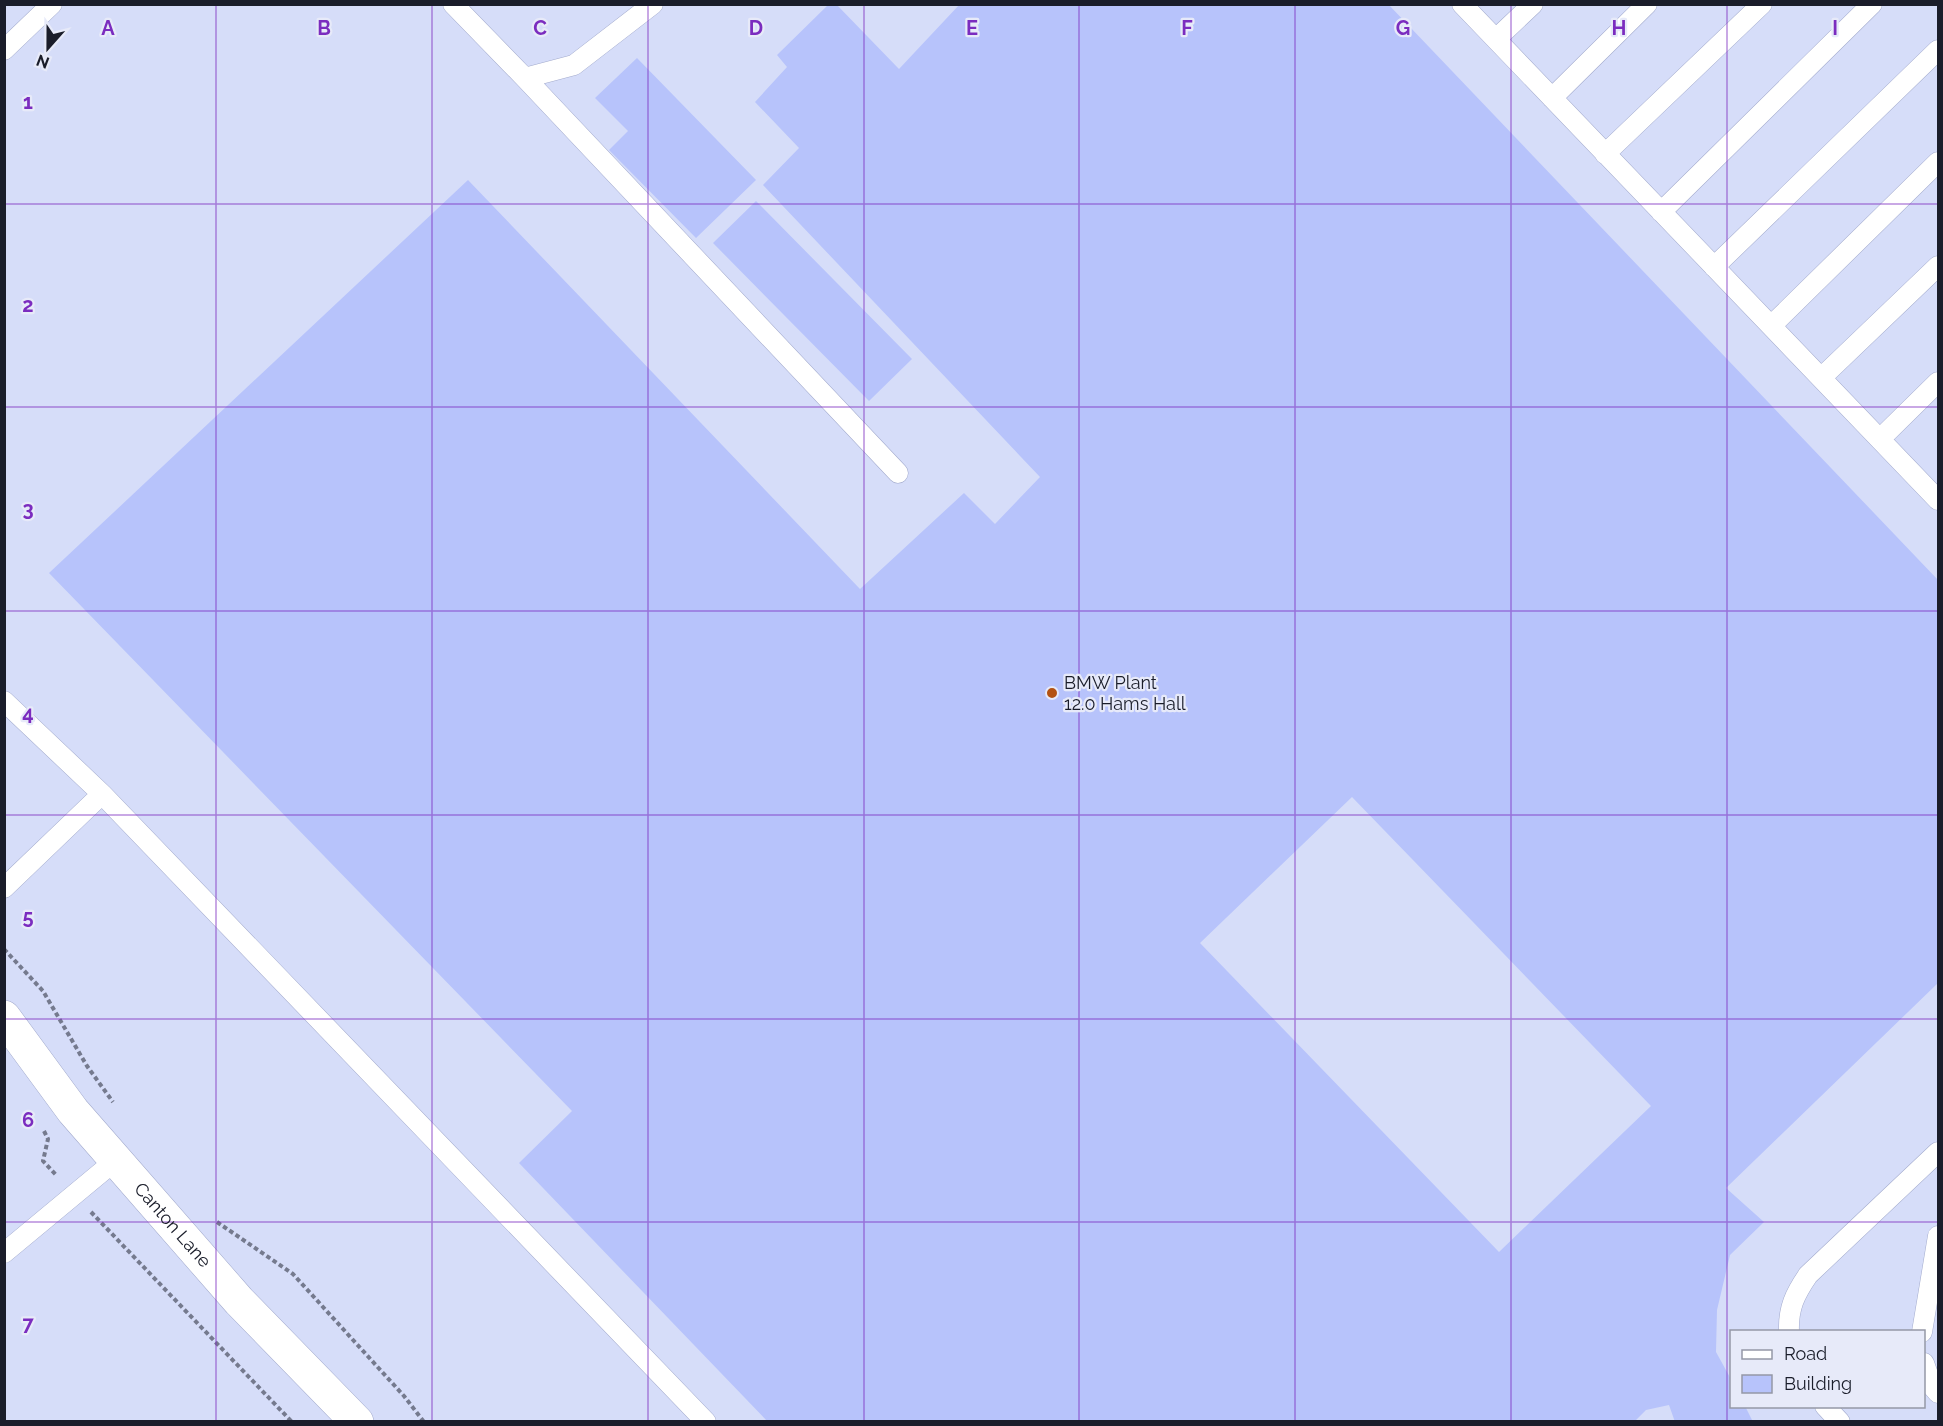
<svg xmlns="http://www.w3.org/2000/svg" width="1943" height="1426" viewBox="0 0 1943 1426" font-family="Raleway,sans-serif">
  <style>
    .building { fill: #b7c3fb; fill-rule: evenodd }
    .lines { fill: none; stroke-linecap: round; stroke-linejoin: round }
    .service-casing { stroke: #a3abcd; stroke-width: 21 }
    .minor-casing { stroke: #a3abcd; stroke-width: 34 }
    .path { stroke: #757a8e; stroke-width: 4; stroke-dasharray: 4.5 3; stroke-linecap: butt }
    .service { stroke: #fff; stroke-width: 20 }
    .minor { stroke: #fff; stroke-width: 33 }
    .grid { fill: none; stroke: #7b2cbf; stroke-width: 1.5; stroke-opacity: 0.55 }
    .poi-dot { fill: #b35212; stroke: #e7eaf9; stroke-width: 2 }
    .labels { text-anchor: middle; stroke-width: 4.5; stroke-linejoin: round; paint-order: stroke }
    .poi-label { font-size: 18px; fill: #1a1d2a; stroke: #e7eaf9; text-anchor: start }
    .street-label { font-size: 18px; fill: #1a1d2a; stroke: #e7eaf9 }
    .grid-label { font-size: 20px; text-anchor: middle; font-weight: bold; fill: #7b2cbf; stroke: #e7eaf9; stroke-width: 4.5; stroke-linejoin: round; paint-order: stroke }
  </style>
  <rect width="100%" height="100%" fill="#d6ddf9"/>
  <path class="building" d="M829,4h7l63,65 61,-65h428l550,576v403l-212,205 38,34 -34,33 -13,55 -1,42 16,29v25h13l8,16h-78l-6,-17 -23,5 -12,12h-866l-249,-259 53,-52 -523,-538 419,-393 392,409 104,-96 31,31 45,-47 -277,-292 36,-37 -44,-46 32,-35 -10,-12zM1352,797l299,309 -152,146 -299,-309z
    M637,58l119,122 -60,58 -87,-88 19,-19 -33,-33z
    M756,201l156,158 -43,42 -156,-158z"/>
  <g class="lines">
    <g class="service-casing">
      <path id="service" d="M453,4l72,74 373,395
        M1462,4l476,496
        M1496,39l37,-35
        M4,50l48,-46
        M525,78l49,-13 79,-61
        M1552,98l95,-94
        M1605,154l157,-150
        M1661,212l211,-208
        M1714,267l224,-217
        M1771,326l167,-164
        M1821,378l117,-112
        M1880,439l58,-57
        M4,701l98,93 -98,94
        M102,794l604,628
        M4,1253l112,-93
        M1789,1332c-1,-24 6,-38 19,-57l130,-123
        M1922,1332l16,-96
        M1924,1363l8,23 6,7
        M1825,1406l15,16"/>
    </g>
    <g class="minor-casing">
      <g id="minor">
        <path id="s1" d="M4,1017l69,94 166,190 118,121"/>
      </g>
    </g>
    <path class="path" d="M4,949l39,42 44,75 26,36
      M44,1131l4,8 -5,22 14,15
      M91,1212l201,210
      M217,1222l76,52 111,122 20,26"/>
    <use href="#service" class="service"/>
    <use href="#minor" class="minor"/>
  </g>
  <path class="grid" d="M216,4v1418M432,4v1418M648,4v1418M864,4v1418M1079,4v1418M1295,4v1418M1511,4v1418M1727,4v1418M4,204h1934M4,407h1934M4,611h1934M4,815h1934M4,1019h1934M4,1222h1934"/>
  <circle class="poi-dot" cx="1052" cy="693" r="6"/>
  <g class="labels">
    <g class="poi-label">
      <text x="1064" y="689">BMW Plant<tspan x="1064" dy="21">12.0 Hams Hall</tspan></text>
    </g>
    <g class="street-label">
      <text dy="6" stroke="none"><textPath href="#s1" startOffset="268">Canton Lane</textPath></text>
    </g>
  </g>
  <g class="grid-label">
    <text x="108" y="35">A</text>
    <text x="324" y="35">B</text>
    <text x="540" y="35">C</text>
    <text x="756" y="35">D</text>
    <text x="972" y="35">E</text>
    <text x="1187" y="35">F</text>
    <text x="1403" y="35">G</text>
    <text x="1619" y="35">H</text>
    <text x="1835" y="35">I</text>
    <text x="28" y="109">1</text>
    <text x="28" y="312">2</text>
    <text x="28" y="516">3</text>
    <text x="28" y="720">4</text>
    <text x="28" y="924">5</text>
    <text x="28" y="1127">6</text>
    <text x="28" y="1331">7</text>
  </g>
  <rect width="1943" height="1426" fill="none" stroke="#1a1d2a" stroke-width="12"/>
  <rect x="1730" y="1330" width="195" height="78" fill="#e7eaf9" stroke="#9598a6" stroke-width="1.5"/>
  <rect x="1742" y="1350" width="30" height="9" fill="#ffffff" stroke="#9598a6" stroke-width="1.5"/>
  <text x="1784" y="1360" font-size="18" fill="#1a1d2a">Road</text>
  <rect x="1742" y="1375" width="30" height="18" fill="#b7c3fb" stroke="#9598a6" stroke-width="1.5"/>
  <text x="1784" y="1390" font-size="18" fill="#1a1d2a">Building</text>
  <g transform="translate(48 48) rotate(201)" stroke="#e7eaf9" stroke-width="4.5" paint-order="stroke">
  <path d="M0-4.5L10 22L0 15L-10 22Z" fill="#1a1d2a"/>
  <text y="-9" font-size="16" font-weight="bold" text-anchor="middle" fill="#1a1d2a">N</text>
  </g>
</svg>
